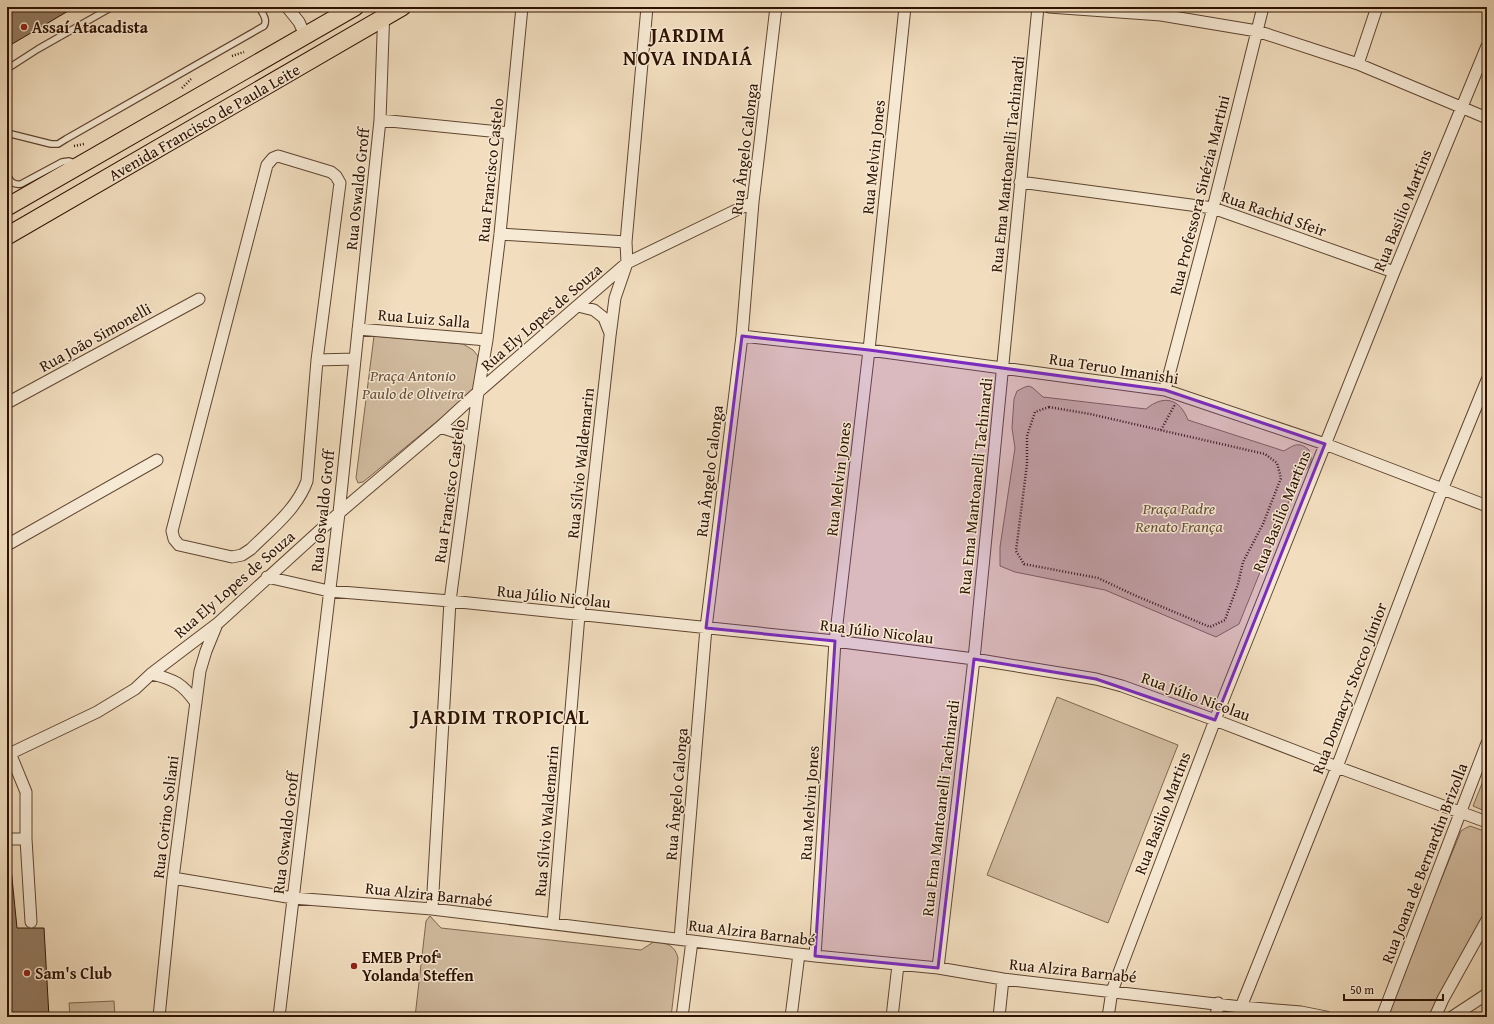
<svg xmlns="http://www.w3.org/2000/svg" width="1494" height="1024" font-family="'Gentium Book Plus',serif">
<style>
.green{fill:#d1bb9f;stroke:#806650}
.building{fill:#947c64;stroke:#2e1201}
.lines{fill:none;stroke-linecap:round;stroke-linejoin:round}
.service-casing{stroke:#5f4530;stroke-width:8}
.minor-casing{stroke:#5f4530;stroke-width:13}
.primary-casing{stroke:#2e1201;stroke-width:19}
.path{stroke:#2e1201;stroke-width:2.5;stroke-dasharray:1 2;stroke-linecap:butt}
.service{stroke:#f7ead5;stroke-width:5.5}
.minor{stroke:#f7ead5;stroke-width:11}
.primary{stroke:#f2debf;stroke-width:17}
.marked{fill:#7b2cbf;fill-opacity:0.2;stroke:#7b2cbf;stroke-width:3;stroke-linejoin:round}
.poi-dot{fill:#8f2418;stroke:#f7ead5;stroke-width:1.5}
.labels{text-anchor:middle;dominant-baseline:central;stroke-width:3;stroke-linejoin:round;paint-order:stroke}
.poi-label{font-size:16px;font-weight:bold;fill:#2e1201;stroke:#f7ead5;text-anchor:start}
.street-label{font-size:16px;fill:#2e1201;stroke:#f7ead5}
.park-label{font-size:16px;font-style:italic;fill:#674d38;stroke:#f7ead5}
.district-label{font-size:20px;font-weight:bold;letter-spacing:1px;fill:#2e1201;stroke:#f7ead5}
</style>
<rect width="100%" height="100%" fill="#f2debf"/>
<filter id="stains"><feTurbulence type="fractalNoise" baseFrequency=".005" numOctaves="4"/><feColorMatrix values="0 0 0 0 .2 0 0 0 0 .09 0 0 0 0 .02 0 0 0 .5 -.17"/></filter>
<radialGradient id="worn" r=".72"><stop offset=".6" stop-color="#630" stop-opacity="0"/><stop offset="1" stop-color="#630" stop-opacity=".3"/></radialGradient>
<path class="green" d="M374 336 463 344 473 350 478 356 474 391 363 482 358 483 356 478Z
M1029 386 1033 388 1043 397 1146 409C1164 394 1180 399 1188 420L1284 451C1294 445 1299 441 1309 450 1314 461 1310 468 1300 474L1239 624 1216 637 1105 590 1015 572 1000 566V547L1015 448 1012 428 1014 399 1017 391 1025 387Z
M1057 697 1178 745 1108 923 987 875Z
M1487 771V812L1473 806Z
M1470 826 1487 832V913L1430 1017H1385L1461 831 1464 829Z
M430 916 441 928 641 950 655 941C666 943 675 945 678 958L671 1017H415L426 921Z
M114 1001 115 1017H70L69 1003Z"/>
<path class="building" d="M7 7H75L7 47Z
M11 868 17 928H44L49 1017H7V869Z"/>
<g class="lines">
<g class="service-casing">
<path id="service" d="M7 69 38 49 112 7
M7 133 51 144H58L66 139 264 26C268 19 262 13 259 7
M7 175C11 182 13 185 21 184L62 162 69 161 75 163"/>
</g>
<g class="minor-casing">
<path id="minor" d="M287 7 299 22 305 35
M1049 7 1161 15 1257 31 1358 64 1487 118
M1358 64 1377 7
M380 120 510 133
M278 156 331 172 336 176 340 183 317 360 307 481C297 509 271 529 251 549L242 555 232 557 179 545 174 539 172 531 267 165 273 158Z
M1020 182 1213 208 1394 272
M500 234 626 242
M578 306 594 310 604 318 610 333
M358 329 487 340
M742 336 869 350 1165 390 1325 444 1487 506
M317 360 355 359
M1165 390 1213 208 1263 7
M7 403 199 299
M440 427 465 435 471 445
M7 545 157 460
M267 577 329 591 450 601 835 641 974 659 1096 679 1122 686 1215 720 1337 767 1487 822
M151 674C174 679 183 684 196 703
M10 753 26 792V839L31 922
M7 755 97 712 135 689 151 674 217 624 339 513 440 427 478 392 627 263 753 202
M7 839H26
M173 878 293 898 432 909 815 956 938 968 1003 979 1241 1007 1301 1012 1326 1017
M432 909 450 601 478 392 487 340 500 234 522 7
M553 924 579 615 610 336 615 298 627 263 626 242 647 7
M680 939 706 628 742 336 753 202 776 7
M815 956 835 641 869 350 905 7
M938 968 974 659 1038 7
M1241 1007 1337 767 1442 490 1487 380
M159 1017 173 878 200 671 206 651 217 624
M279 1017 339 513 380 120 384 7
M682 1017 692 941
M791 1017 799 954
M892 1017 898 965
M999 1017 1003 979
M1108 1017 1112 991 1215 720 1394 272 1487 46
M1216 1017 1218 1003
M1382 1017 1487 743
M1435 1017 1443 999 1487 920
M1452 1017 1487 994"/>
</g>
<g class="primary-casing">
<path id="primary" d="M7 207 355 7
M7 236 402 7"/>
</g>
<path class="path" d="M232 56 244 52
M182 88 191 79
M74 146 84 144
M1049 407 1090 414 1265 454 1277 463 1281 478 1263 524 1243 562 1238 584 1225 620 1210 627 1134 595 1098 578 1024 564 1016 551 1027 464V436L1035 412Z
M1161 430 1174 406 1173 404"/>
<use href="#service" class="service"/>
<use href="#minor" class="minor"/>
<use href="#primary" class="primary"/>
</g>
<path class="marked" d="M742 336 869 350 1165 390 1325 444 1215 720 1096 679 974 659 938 968 815 956 835 641 706 628Z"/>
<g class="poi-dot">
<circle cx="24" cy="27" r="4"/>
<circle cx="354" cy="966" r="4"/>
<circle cx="27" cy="973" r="4"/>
</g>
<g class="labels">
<g class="poi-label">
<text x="32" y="27">Assaí Atacadista</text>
<text x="362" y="957">EMEB Profª<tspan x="362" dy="18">Yolanda Steffen</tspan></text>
<text x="35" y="973">Sam's Club</text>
</g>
<g class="street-label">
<text transform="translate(204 122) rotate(-30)">Avenida Francisco de Paula Leite</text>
<text transform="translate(744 149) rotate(-83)">Rua Ângelo Calonga</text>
<text transform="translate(873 157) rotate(-84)">Rua Melvin Jones</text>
<text transform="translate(1007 164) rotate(-84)">Rua Ema Mantoanelli Tachinardi</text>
<text transform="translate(490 170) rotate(-84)">Rua Francisco Castelo</text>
<text transform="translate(357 189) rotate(-84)">Rua Oswaldo Groff</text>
<text transform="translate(1199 195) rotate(-76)">Rua Professora Sinézia Martini</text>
<text transform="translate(1402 210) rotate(-68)">Rua Basilio Martins</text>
<text transform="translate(1274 213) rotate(19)">Rua Rachid Sfeir</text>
<text transform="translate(541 317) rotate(-41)">Rua Ely Lopes de Souza</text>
<text transform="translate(424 318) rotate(5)">Rua Luiz Salla</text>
<text transform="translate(95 337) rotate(-29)">Rua João Simonelli</text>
<text transform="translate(1114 368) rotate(9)">Rua Teruo Imanishi</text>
<text transform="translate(580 463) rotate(-84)">Rua Sílvio Waldemarin</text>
<text transform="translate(709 471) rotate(-83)">Rua Ângelo Calonga</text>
<text transform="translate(838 479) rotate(-83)">Rua Melvin Jones</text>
<text transform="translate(975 486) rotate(-84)">Rua Ema Mantoanelli Tachinardi</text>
<text transform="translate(449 491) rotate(-82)">Rua Francisco Castelo</text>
<text transform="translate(322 511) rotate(-84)">Rua Oswaldo Groff</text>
<text transform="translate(1281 511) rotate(-68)">Rua Basilio Martins</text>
<text transform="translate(234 584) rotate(-41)">Rua Ely Lopes de Souza</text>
<text transform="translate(554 596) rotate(6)">Rua Júlio Nicolau</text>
<text transform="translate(877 631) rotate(7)">Rua Júlio Nicolau</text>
<text transform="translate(1349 688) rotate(-69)">Rua Domacyr Stocco Júnior</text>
<text transform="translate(1196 696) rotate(20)">Rua Júlio Nicolau</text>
<text transform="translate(676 794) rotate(-85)">Rua Ângelo Calonga</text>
<text transform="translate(809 803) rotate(-86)">Rua Melvin Jones</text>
<text transform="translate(940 808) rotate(-83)">Rua Ema Mantoanelli Tachinardi</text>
<text transform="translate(1162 813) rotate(-69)">Rua Basilio Martins</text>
<text transform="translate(165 817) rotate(-83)">Rua Corino Soliani</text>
<text transform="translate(546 821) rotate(-85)">Rua Sílvio Waldemarin</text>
<text transform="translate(285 833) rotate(-83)">Rua Oswaldo Groff</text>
<text transform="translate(1424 863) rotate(-69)">Rua Joana de Bernardin Brizolla</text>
<text transform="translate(429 894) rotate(6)">Rua Alzira Barnabé</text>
<text transform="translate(752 932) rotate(7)">Rua Alzira Barnabé</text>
<text transform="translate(1073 970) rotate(6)">Rua Alzira Barnabé</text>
</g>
<g class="park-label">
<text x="413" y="375">Praça Antonio<tspan x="413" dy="18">Paulo de Oliveira</tspan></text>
<text x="1179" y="508">Praça Padre<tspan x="1179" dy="18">Renato França</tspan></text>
</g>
<g class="district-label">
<text x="688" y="34">JARDIM<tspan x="688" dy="23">NOVA INDAIÁ</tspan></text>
<text x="501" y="716">JARDIM TROPICAL</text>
</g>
</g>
<rect width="1494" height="1024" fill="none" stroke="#f2debf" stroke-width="24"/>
<rect x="8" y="8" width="1478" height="1008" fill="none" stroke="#2e1201" stroke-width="2"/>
<rect x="12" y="12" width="1470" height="1000" fill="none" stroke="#2e1201"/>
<path d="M1344 994v6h99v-6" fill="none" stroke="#2e1201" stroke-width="2"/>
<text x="1350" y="994" font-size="12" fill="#2e1201" stroke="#f7ead5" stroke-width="3" paint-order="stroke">50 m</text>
<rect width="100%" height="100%" filter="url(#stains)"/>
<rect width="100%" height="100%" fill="url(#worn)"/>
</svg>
